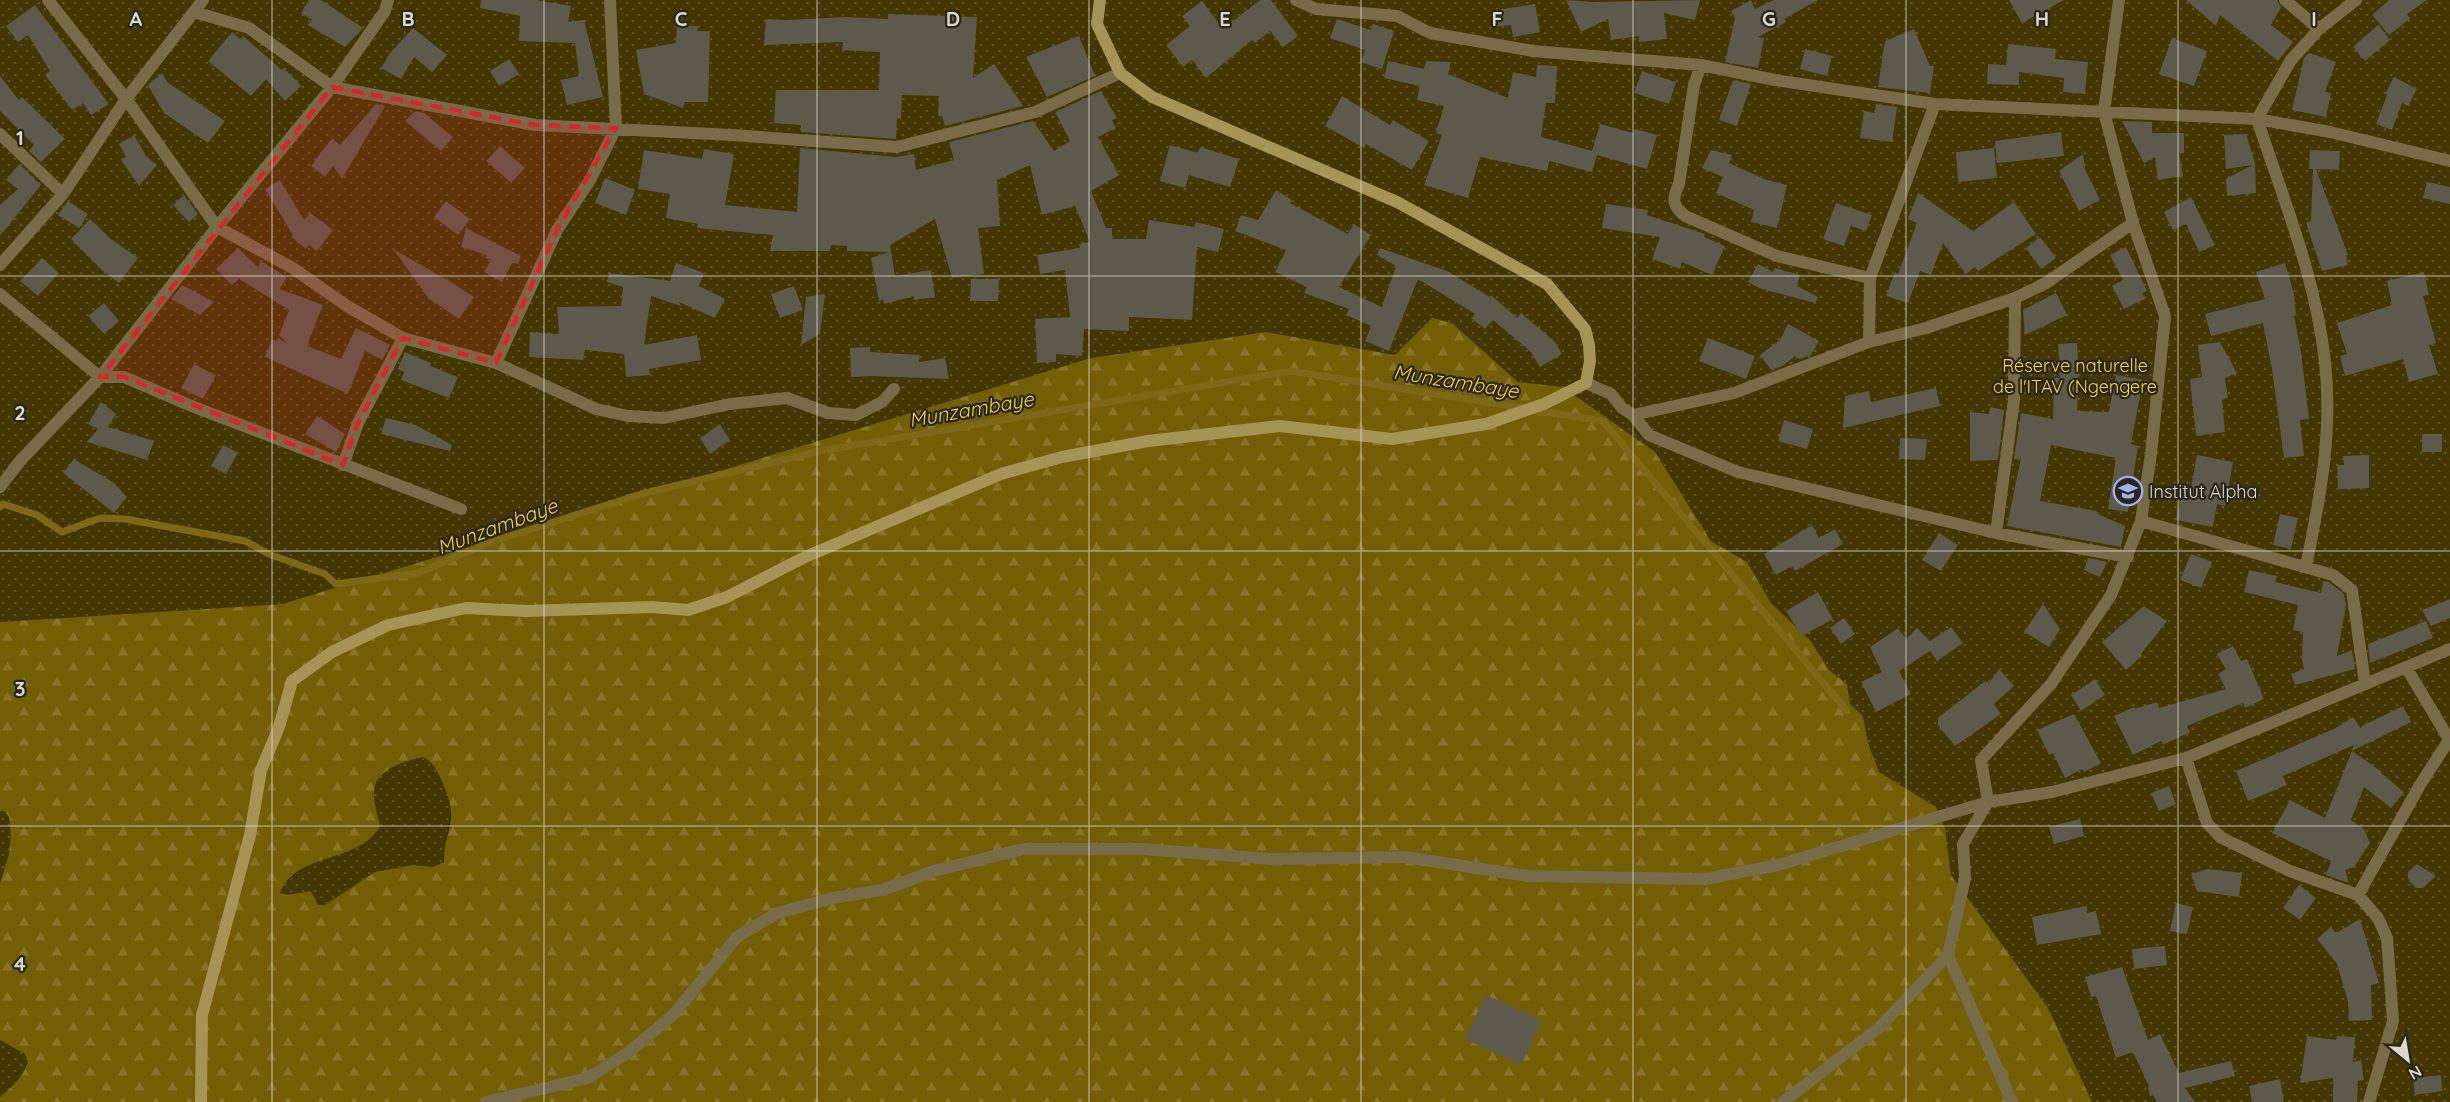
<svg xmlns="http://www.w3.org/2000/svg" width="2450" height="1102" font-family="Quicksand,sans-serif">
<style>
.green{fill:url(#green-dots)}
.forest{fill:url(#forest-firs);fill-rule:evenodd}
.lines{fill:none;stroke-linecap:round;stroke-linejoin:round}
.stream{stroke:#7c6817;stroke-width:7}
.building{fill:#5e5a4b}
.street{stroke:#776c47;stroke-width:12}
.secondary{stroke:#a59456;stroke-width:12}
.marked{fill:#d62828;fill-opacity:0.2;stroke:#d62828;stroke-width:4.5;stroke-dasharray:12 8;stroke-linejoin:round}
.grid{fill:none;stroke:#dbd8d0;stroke-width:1.5;stroke-opacity:0.55}
.labels{text-anchor:middle;dominant-baseline:central;stroke-width:4.5;stroke-linejoin:round;paint-order:stroke}
.park-label{font-size:18px;fill:#f5d34c;stroke:#2a2619}
.poi-label{font-size:18px;fill:#dbd8d0;stroke:#2a2619;text-anchor:start}
.water-label{font-size:20px;font-style:italic;fill:#f3d14a;stroke:#2a2619}
.grid-label{font-size:20px;text-anchor:middle;font-weight:bold;fill:#dbd8d0;stroke:#2a2619;stroke-width:4.5;stroke-linejoin:round;paint-order:stroke}
</style>
<defs>
<pattern id="green-dots" width="8" height="8" patternUnits="userSpaceOnUse" patternTransform="scale(1.5)"><rect width="8" height="8" fill="#433600"/><path d="M2 2h.1M6 6h.1" fill="none" stroke="#5e5224" stroke-width="1.8" stroke-linecap="round"/></pattern>
<pattern id="forest-firs" width="22" height="20" patternUnits="userSpaceOnUse" patternTransform="scale(1.5)"><rect width="22" height="20" fill="#725e05"/><path d="M5 1l3.5 6h-7zM16 11l3.5 6h-7z" fill="#867428"/></pattern>
</defs>
<rect width="100%" height="100%" fill="#2a2619"/>
<path class="green" d="M0 0H2450V1102H2092L2070 1058 1989 928 1951 875 1945 828 1936 807 1879 772 1868 743 1863 716 1850 704 1847 684 1829 670 1810 640 1771 603 1747 562 1711 541 1655 452 1563 387 1518 383 1452 323 1396 355 1266 332 1091 358 282 604 0 622Z
M423 757 430 761 436 768 448 796 451 810 442 865 433 867 412 865 375 872 325 905H318L309 891 286 895 279 893C290 868 355 840 380 826 378 816 374 804 373 794 372 770 405 761 423 757Z
M4 810C19 831 7 861 0 883V811Z
M0 1040 25 1054 28 1062C22 1078 13 1086 0 1097Z"/>
<path class="forest" d="M1432 318 1452 323 1518 382 1563 387 1655 452 1711 541 1747 562 1771 603 1810 640 1829 670 1847 684 1850 704 1863 716 1868 743 1879 772 1936 807 1945 828 1951 875 2048 1008 2092 1102H0V1097C13 1086 22 1078 28 1062L25 1054 0 1040V883L9 854 11 835 9 817 4 811H0V622L282 604 1091 358 1266 332 1395 355ZM423 757C433 762 436 769 441 779 445 789 450 799 451 811 452 828 443 843 444 862L433 867 412 865 375 872 325 905H318L311 891 287 895 280 893C297 851 359 864 380 826 378 816 374 805 374 794 372 770 405 761 423 757Z"/>
<g class="lines">
<path class="stream" d="M1534 410 1603 421 1847 711
M0 507 3 504 37 515 62 532 100 518 125 519 245 541 271 555 325 574 336 584 418 573 488 543 641 494 815 452 1291 371 1523 408"/>
</g>
<path class="building" d="M309 0H321L363 28 345 47 308 25 312 20 301 13Z
M481 0H536L571 6 568 22 584 20 603 97 567 105 561 80 579 76 575 43 519 41 520 16 480 8Z
M1260 0H1271L1298 36 1283 47 1270 31 1255 43 1252 40 1206 78 1192 60 1183 67 1166 45 1190 26 1182 16 1202 1 1223 29Z
M1566 0 1593 2 1700 0 1695 20 1664 13 1667 39 1639 42V36L1611 40 1608 19 1581 32Z
M1751 0 1755 9 1774 0H1818L1784 19 1786 22 1758 37 1764 38 1758 68 1725 62 1735 18 1731 11Z
M2009 0H2064L2022 23Z
M2186 0H2277L2281 7 2271 25 2293 42 2278 61 2220 15 2216 26Z
M2389 0H2427L2407 14 2410 19 2389 35 2372 15Z
M1535 4 1540 32 1513 37 1511 25 1493 27 1491 11Z
M35 5 109 104 91 115 83 103 72 110 45 75 50 71 28 35 18 42 6 26Z
M888 14 977 17 973 78 994 64 1023 106 945 126 942 116H938L939 96 902 95 901 119 897 118 896 139 801 132V125L774 123 776 90H879L880 52 842 50 843 42 764 45 766 19 787 20 847 17 888 19Z
M1337 19 1371 30 1373 24 1394 31 1382 69 1361 62 1365 50 1330 38Z
M677 25 698 26 697 31H710L708 102H685L683 108 644 94 636 50 676 43Z
M2378 25 2390 40 2365 61 2353 47Z
M413 28 447 55 432 72 414 57 401 79 381 68 390 53Z
M1914 29 1930 66H1934L1930 93 1878 87 1885 41Z
M232 32 240 39 243 36 282 70 284 68 301 86 285 101 266 79 251 96 208 61Z
M1079 36 1095 76 1047 97 1026 57Z
M2172 38 2207 51 2194 86 2159 74Z
M2008 44 2056 49 2055 59 2088 62 2085 94 2063 92 2064 78 2019 72V85L1987 84 1988 64 2006 65Z
M1805 49 1832 56 1827 76 1800 69Z
M2309 53 2336 62 2325 92 2331 93 2326 117 2292 110 2304 58Z
M509 59 519 74 499 86 490 71Z
M1388 61 1424 69 1426 61 1451 62 1448 74 1508 98 1513 72 1536 77 1537 65 1557 66 1555 103H1546L1541 137 1592 151 1600 124 1633 133 1635 129 1657 135 1647 169 1597 155 1592 172 1549 161 1547 171 1480 157 1468 198 1424 185 1442 135 1436 133 1444 106 1417 100 1420 86 1384 78Z
M1642 71 1676 82 1669 104 1634 93Z
M162 73 167 82 225 121 208 143 164 113 148 85Z
M0 76 19 100 22 97 65 139 41 162 29 151 34 145 0 111Z
M2394 77 2417 89 2408 106 2402 103 2392 130 2376 124 2387 95 2385 94Z
M1733 80 1751 84 1737 126 1719 120Z
M1101 91 1117 118 1112 120 1116 128 1098 137 1119 175 1091 191 1106 228H1112V239H1146L1149 220 1194 227 1196 222 1224 229 1218 252 1197 247 1192 320 1129 317V331L1084 329 1082 356 1056 354V362L1037 363 1035 319 1070 317 1065 270 1040 274 1037 255 1080 248 1079 244 1090 242 1075 206 1042 215 1030 165 997 180 1000 226 978 228 984 274 952 278 935 219 890 245 895 276 931 270 935 297 914 300V296L884 304 883 299 879 301 871 258 889 252 847 251V246L831 245 830 251H770L773 235 697 228 698 224 666 218 670 194 638 189 644 150 702 159 704 149 734 154 725 205 797 212 800 148 896 157 914 154 916 170 954 160 949 142 1033 121 1054 151 1070 141 1055 112Z
M1342 96 1390 125 1393 120 1429 141 1412 170 1366 144 1364 148 1325 126Z
M376 104 385 106 342 179 333 166 325 177 311 166 332 138 340 145Z
M1876 104 1897 107 1892 142 1860 138 1864 111 1875 113Z
M415 111 424 113 453 137 441 151 405 121Z
M2122 121 2152 122V133H2184V153H2179L2183 176 2158 180 2155 157 2144 163Z
M2061 132 2064 156 1997 163 1995 141Z
M2246 134 2255 163 2256 193 2227 196 2226 179 2252 165 2226 169 2224 135Z
M134 135 146 156 157 165 139 186 121 160 126 157 119 144Z
M1170 145 1198 153 1200 147 1239 159 1230 187 1189 175 1185 188 1160 181Z
M500 146 525 168 511 183 486 161Z
M1994 148 1997 178 1958 182 1956 152Z
M1711 150 1732 155 1728 166 1729 163 1764 179 1787 185 1777 228 1751 222 1754 210 1716 193 1723 177 1702 168Z
M2310 150 2340 151 2339 170 2316 169 2348 255H2346L2348 265 2322 271 2306 223 2311 221 2313 169H2309Z
M2083 154 2085 169 2100 200 2079 211 2059 171Z
M19 164 41 185 0 236V205L18 189 6 180Z
M605 178 635 190 626 215 595 203Z
M280 180 304 220 310 213 333 230 317 251 309 245 306 249 291 237 293 235 265 189Z
M2427 182 2450 187V204L2423 198Z
M1276 190 1292 200 1290 203 1348 234 1354 224 1371 235 1339 287 1382 307 1396 266 1377 255 1380 248 1447 271 1490 297 1491 295 1517 318 1521 313 1554 341 1562 354 1540 367 1531 352 1493 320 1485 329 1471 318 1475 314 1418 279 1389 351 1365 341 1371 326 1346 315 1349 309 1304 293 1307 287 1275 272 1286 250 1235 231 1241 215 1258 220Z
M1918 193 1973 231 2014 202 2036 234 1978 271 1975 267 1966 274 1943 243 1931 275 1920 271 1908 303 1886 296 1895 272 1898 274 1917 223 1908 219Z
M184 195 198 214 189 222 173 205Z
M2191 197 2215 245 2199 252 2186 224 2173 230 2164 212Z
M68 201 88 214 79 228 58 215Z
M446 201 470 219 458 235 434 217Z
M1836 203 1872 215 1866 231 1851 226 1844 246 1823 239Z
M1606 204 1648 210 1647 215 1705 234 1704 237 1725 246 1712 275 1682 262 1680 269 1652 259 1660 237 1602 228Z
M90 219 111 239 138 258 119 283 101 269 71 239Z
M466 228 521 256 518 264 512 263 502 282 484 272 491 260 485 258 487 255 461 247Z
M2040 237 2056 258 2041 269 2026 248Z
M2126 247 2147 291 2142 293 2145 299 2124 309 2112 286 2123 280 2110 255Z
M238 248 258 267 261 261 287 277 280 289 323 305 307 346 341 359 356 328 390 345 382 360 365 351 348 394 265 357 272 339 277 341 278 338 287 343 279 335 289 310 239 279 232 285 216 269Z
M393 249 451 282 474 297 459 319 429 299Z
M42 258 59 273 38 296 20 281Z
M676 263 704 273 699 286 725 299 715 318 679 302 681 306 651 296 644 345 697 335 701 360 649 369 650 375 626 377 624 354 585 350 583 360 529 357 530 332 559 334 557 307 621 306 623 287 607 282 609 273 670 281Z
M2285 263 2294 294 2296 315 2294 316 2301 352 2309 419 2300 420 2304 456 2284 458 2272 369 2263 323 2211 336 2205 314 2265 299 2256 272Z
M1758 264 1773 272 1775 268 1800 275 1797 286 1818 297 1815 303 1759 288 1748 282Z
M2424 272 2429 295 2423 296 2436 343 2429 345 2438 374 2409 382 2403 359 2345 376 2340 356 2347 354 2337 323 2392 305 2387 281Z
M971 279H999L998 301H970Z
M182 285 214 302 200 315 171 299Z
M794 286 803 310 780 318 771 294Z
M2056 293 2067 315 2025 335 2023 310Z
M825 294 820 334 801 345 806 297Z
M104 303 119 321 104 334 88 316Z
M1788 324 1819 341 1811 355 1800 359 1795 356 1783 366 1771 370 1760 355 1780 340Z
M1708 338 1755 356 1746 379 1699 361Z
M2220 342 2237 373 2225 378 2228 398 2222 399 2225 432 2196 436 2190 379 2202 377 2198 345Z
M2077 343 2079 370 2077 411 2109 412 2116 375 2143 380 2131 444 2138 446 2128 512 2108 509 2116 458 2051 445 2040 501 2097 511 2096 513 2125 526 2121 547 2007 526 2021 458 2014 459 2021 413 2053 419 2054 378H2060L2058 344Z
M870 347V352L920 355 919 362 945 358 949 379 870 376 851 377 850 348Z
M405 352 431 363 430 366 458 377 449 398 401 380 404 372 398 369Z
M194 364 216 375 203 399 181 388Z
M1936 388 1940 406 1843 428 1845 396 1869 391 1871 402Z
M101 402 116 414 108 427 154 441 147 460 87 442 98 429 88 424Z
M1990 407 2004 410 1998 460 1970 461V412L1989 414Z
M317 416 345 434 336 452 305 434Z
M386 418 416 425 452 445 450 451 381 434Z
M1784 420 1813 429 1807 449 1778 441Z
M720 424 730 440 710 454 700 438Z
M2422 434H2442V452H2422Z
M1900 438 1927 439 1925 460 1899 459Z
M223 445 238 453 226 474 211 466Z
M2197 455 2233 462 2225 506 2217 504 2213 527 2176 520 2182 486 2191 488Z
M2369 455V488L2338 489 2337 465H2344L2343 456Z
M74 459 114 483 127 497 114 513 63 473Z
M2280 514 2298 518 2291 549 2273 545Z
M1812 525 1819 538 1835 529 1843 544 1795 571 1792 566 1776 575 1764 554Z
M1939 533 1958 545 1941 571 1922 560Z
M2191 554 2212 562 2201 588 2180 580Z
M2088 558 2107 562 2100 577 2084 570Z
M2249 570 2277 576 2275 582 2321 593 2323 581 2329 582 2344 594 2346 605 2337 656 2352 650 2355 669 2295 685 2291 674 2304 669 2302 661 2303 632 2293 630 2298 605 2244 592Z
M1818 592 1833 619 1802 636 1786 611Z
M2450 599V618L2431 626 2422 610Z
M2043 604 2060 629 2049 647 2024 632Z
M2144 606 2167 621 2141 654 2142 656 2126 670 2102 642Z
M1844 618 1855 634 1841 644 1830 628Z
M2426 621 2433 638 2370 663 2368 644Z
M1951 627 1963 643 1937 661 1930 651 1899 671 1911 694 1876 712 1861 682 1882 672 1870 647 1898 628 1906 639 1917 628 1930 641Z
M2233 646 2241 661 2247 659 2264 699 2245 708 2243 703 2187 726 2190 732 2163 745 2161 741 2133 755 2114 716 2134 707 2135 709 2157 702 2159 708 2226 689 2218 674 2226 669 2217 654Z
M1999 669 2014 686 1994 704 2001 714 1955 746 1938 725V718L1985 681 1989 683Z
M2095 679 2105 695 2081 711 2071 695Z
M2403 706 2411 722 2352 751 2354 745 2283 776 2287 785 2248 801 2236 771 2336 728 2353 717 2361 729 2362 726Z
M2074 714 2101 763 2084 772 2082 769 2065 778 2053 753 2049 755 2037 730Z
M2352 751 2382 772 2381 773 2404 792 2391 808 2364 787 2351 820 2364 829 2370 843 2354 867 2345 870 2349 883 2326 875 2331 861 2272 833 2290 800 2325 818Z
M2169 786 2176 804 2159 811 2151 793Z
M2080 819 2084 836 2054 844 2049 827Z
M2417 864 2436 876 2423 888H2416L2408 879V872Z
M2207 869 2242 873 2239 897 2197 891 2191 874Z
M2299 885 2316 898 2300 920 2283 908Z
M2176 903 2193 907 2187 934 2170 931Z
M2087 906V913L2096 911 2101 934 2037 945 2032 917Z
M2360 919 2379 983 2371 985 2372 1020 2349 1021 2348 1001 2337 964 2317 939 2331 927 2336 933Z
M2165 946 2167 965 2134 969 2132 949Z
M2122 967 2148 1040 2160 1034 2179 1073 2231 1061 2235 1076 2185 1088 2195 1102H2157L2153 1095 2150 1096 2148 1087 2149 1086 2133 1052 2116 1058 2096 996 2091 997 2085 977Z
M1486 995 1542 1020 1521 1065 1465 1039Z
M2307 1036 2336 1040 2337 1036 2355 1037 2353 1062 2361 1060 2364 1080 2358 1081 2357 1102H2333V1078L2300 1083Z
M2441 1075 2442 1091 2415 1095 2413 1078Z
M2280 1079 2284 1102H2252L2249 1086Z"/>
<g class="lines">
<path class="street" d="M48 0 126 99 217 227 291 267 347 306 403 338 496 363 596 409 628 416 664 418 730 404 787 398 828 413 856 415 882 402 894 389
M1296 0 1316 9 1397 16 1430 33 1533 51 1701 65 1775 80 1935 104 2257 119 2330 132 2450 161
M2285 0 2319 29
M194 12 249 28 332 87 535 125 732 135 897 147 1035 112 1120 73
M1701 65 1694 85 1679 184C1672 199 1672 205 1685 216L1777 256 1870 278
M0 134 63 194
M0 265 63 194 126 99 203 0
M0 294 100 377H124L194 407 461 509
M1869 342 1870 278 1935 104
M496 363 557 230 590 180 616 128 610 0
M1586 383 1611 394 1622 408 1633 415 1649 435 1738 472 1996 533 2128 557
M1633 415 1734 393 1869 342 1926 328 2015 298 2046 283 2133 223
M343 465 358 423 403 338
M0 487 20 461 100 377 217 227 332 87 385 11 388 0
M2141 521 2333 575 2352 590 2365 684
M1996 533 2014 400 2015 298
M2306 566C2320 499 2333 431 2325 362 2316 278 2283 198 2257 119L2291 60 2319 29 2356 0
M2406 667 2450 741
M2186 758 2207 823 2220 837 2290 871 2358 895 2378 918 2387 938 2393 1021 2369 1102
M2358 895 2420 785 2449 740
M1948 955 2012 1102
M486 1102 588 1078 629 1052 674 1014 737 937 777 913 833 898 882 890 934 871 1023 849H1142L1273 859 1405 857 1528 876 1705 879 1778 865 1988 802 2052 792 2186 758 2450 649
M1783 1102 1880 1027 1948 955 1965 878 1963 844 1988 802 1981 760 2051 684 2111 595 2141 521 2151 454 2165 316 2133 223 2104 112 2119 0"/>
<path class="secondary" d="M201 1102 202 1015 250 835 261 770 279 727 292 681 332 652 388 625 466 608 526 611 652 607 688 610 727 597 805 557 1001 474 1062 457 1148 441 1280 426 1392 439 1486 424 1544 404 1586 383 1590 361 1589 345 1585 329 1547 284 1397 202 1152 97 1120 73 1097 24 1100 0"/>
</g>
<path class="marked" d="M332 87 535 125 616 128 557 230 496 363 403 338 358 423 343 465 124 377H100Z"/>
<path class="grid" d="M272 0V1102M544 0V1102M817 0V1102M1089 0V1102M1361 0V1102M1633 0V1102M1906 0V1102M2178 0V1102M0 276H2450M0 551H2450M0 826H2450"/>
<defs>
<g id="school-ring" transform="scale(1.5)"><circle r="9.5" fill="#2a2619" stroke="#a2b2fd" stroke-width="1.5"/><path d="M0-5L7-2L0 1L-7-2ZM-4 1L0 2.5L4 1V4Q0 6-4 4Z" fill="#a2b2fd"/></g>
</defs>
<g fill-rule="evenodd">
<use href="#school-ring" x="2128" y="491"/>
</g>
<g class="labels">
<g class="park-label">
<text x="2075" y="365">Réserve naturelle<tspan x="2075" dy="21">de l'ITAV (Ngengere</tspan></text>
</g>
<g class="poi-label">
<text x="2149" y="491">Institut Alpha</text>
</g>
<g class="water-label">
<text transform="translate(1456 381) rotate(9)">Munzambaye</text>
<text transform="translate(971 409) rotate(-10)">Munzambaye</text>
<text transform="translate(497 526) rotate(-20)">Munzambaye</text>
</g>
</g>
<g class="grid-label">
<text x="136" y="26">A</text>
<text x="408" y="26">B</text>
<text x="681" y="26">C</text>
<text x="953" y="26">D</text>
<text x="1225" y="26">E</text>
<text x="1497" y="26">F</text>
<text x="1769" y="26">G</text>
<text x="2042" y="26">H</text>
<text x="2314" y="26">I</text>
<text x="20" y="145">1</text>
<text x="20" y="420">2</text>
<text x="20" y="696">3</text>
<text x="20" y="971">4</text>
</g>
<g transform="translate(2408 1060) rotate(150)" stroke="#2a2619" stroke-width="4.5" paint-order="stroke">
<path d="M0-4.5L10 22L0 15L-10 22Z" fill="#dbd8d0"/>
<text y="-9" font-size="16" font-weight="bold" text-anchor="middle" fill="#dbd8d0">N</text>
</g>
</svg>
